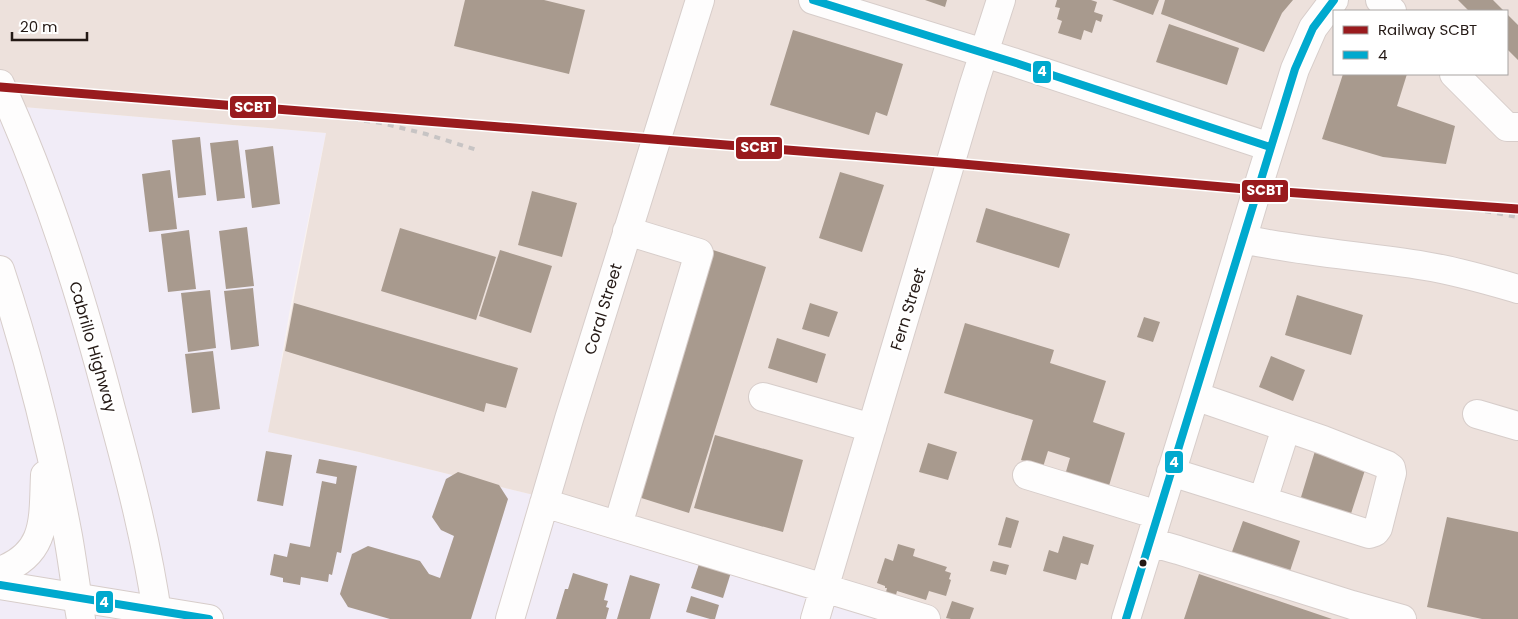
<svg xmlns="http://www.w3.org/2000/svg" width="1518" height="619" font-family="Poppins,sans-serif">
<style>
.commercial{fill:#f1ecf7}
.built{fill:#ede1dc;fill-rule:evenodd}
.building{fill:#a89a8e}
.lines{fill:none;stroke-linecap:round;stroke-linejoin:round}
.minor-casing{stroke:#d7cdca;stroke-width:30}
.major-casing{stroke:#d7cdca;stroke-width:30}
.highway-casing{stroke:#d7cdca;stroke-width:30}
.minor{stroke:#fefdfd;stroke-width:28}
.major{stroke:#fefdfd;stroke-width:28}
.highway{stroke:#fefdfd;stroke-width:28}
.rail{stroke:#c7c4c4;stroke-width:4;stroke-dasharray:6 6;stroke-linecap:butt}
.bus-1-casing{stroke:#fff;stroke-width:11}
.bus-1{stroke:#00a9ce;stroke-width:8}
.rail-1-casing{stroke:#fff;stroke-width:12}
.rail-1{stroke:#991b1e;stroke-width:9}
.bus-dot{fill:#241915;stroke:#fff;stroke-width:2}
.labels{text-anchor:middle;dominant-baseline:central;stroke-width:5;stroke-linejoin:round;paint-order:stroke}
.street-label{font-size:16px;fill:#241915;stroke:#fff}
.line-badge{stroke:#fff;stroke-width:2}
.badge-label{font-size:14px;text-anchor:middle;font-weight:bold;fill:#fff}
</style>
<rect width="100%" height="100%" fill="#faf3f0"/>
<path class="commercial" d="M0 105 326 133 290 309 269 432 359 452 542 497 909 619H0Z"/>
<path class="built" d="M0 0H1518V619H909L542 497 359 452 268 432 326 133 0 105ZM1334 11H1507V74H1334Z"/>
<path class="building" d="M465 0H544L585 10 569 74 454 46Z
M925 0H947L945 7Z
M1057 0H1091L1097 2 1094 12 1103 15 1101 22 1096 20 1092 33 1084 30 1081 40 1058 33 1062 21 1057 19 1060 8 1055 7Z
M1112 0H1159L1153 15Z
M1165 0H1293L1282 13 1264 52 1161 14Z
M1458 0H1493L1504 11H1469Z
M1507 14 1518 25V60L1507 49Z
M1169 24 1239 48 1227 85 1156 62Z
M793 30 903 64 887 116 876 112 869 135 770 105Z
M1343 74H1407L1397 106 1455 126 1446 164 1383 157 1322 139Z
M200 137 206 195 178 198 172 140Z
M238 140 245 198 217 201 210 143Z
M273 146 280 204 252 208 245 150Z
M170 170 177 229 149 232 142 174Z
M840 172 884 185 862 252 819 238Z
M532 191 577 203 562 257 518 245Z
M986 208 1070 234 1059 268 976 242Z
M247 227 254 286 226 289 219 231Z
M400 228 496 257 476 320 381 291Z
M189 230 196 289 168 292 161 234Z
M500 250 552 266 531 333 479 316Z
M713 250 766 267 689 513 635 496Z
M253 288 259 346 231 350 224 291Z
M210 290 216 348 188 352 181 293Z
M1297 295 1363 315 1351 355 1285 335Z
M294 303 518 368 506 408 486 403 484 412 285 351Z
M810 303 838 312 829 337 802 329Z
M1144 317 1160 322 1153 342 1137 337Z
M965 323 1054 350 1050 363 1106 381 1093 422 1125 433 1108 489 1065 475 1070 458 1048 451 1043 467 1021 460 1033 420 944 393Z
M777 338 826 354 817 383 768 368Z
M213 351 220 409 192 413 185 354Z
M1271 356 1305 370 1293 401 1259 387Z
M715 435 803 460 783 532 694 508Z
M928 443 957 452 948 480 919 472Z
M266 451 292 455 283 506 257 501Z
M1315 451 1366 467 1348 523 1298 507Z
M319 459 357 466 341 553 337 552 332 575 329 574 328 582 301 577 300 585 283 582V578L270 575 274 554 287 557 290 543 310 547 322 481 336 484 337 477 316 473Z
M458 472 499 485 508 499 471 619H390L348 607 340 594 352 554 368 546 420 561 429 574 440 578 454 536 441 530 432 517 446 479Z
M1006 517 1019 521 1011 548 998 545Z
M1447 517 1518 532V619H1482L1427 607Z
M1243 521 1300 541 1287 580 1229 560Z
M1063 536 1094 545 1088 565 1081 563 1076 580 1043 571 1049 550 1058 553Z
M898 544 915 549 913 556 947 567 945 571 951 573 949 579 951 580 946 596 929 591 926 600 897 591 896 595 886 592 887 588H885V586L877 583 885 558 893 561Z
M993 561 1009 565 1006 575 990 571Z
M699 564 733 566 723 598 691 588Z
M573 573 608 584 604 600 608 601 606 607 609 608 606 619H556L565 589H568Z
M1199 574 1332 619H1184Z
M630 575 660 584 650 619H617Z
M691 596 719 605 715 619H710L686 612Z
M952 601 974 608 970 619H951L946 618Z"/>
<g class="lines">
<g class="minor-casing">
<path id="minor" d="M813 0 1016 63 1270 147
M1380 0 1392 11
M1454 74 1507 127H1518
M1242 239C1302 252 1364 256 1425 266 1457 271 1487 280 1518 289
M763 397 872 428
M1477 414 1518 426
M1171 472 1369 534 1375 532 1378 528 1392 473 1391 468 1387 465 1323 440 1195 396
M1027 475 1158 515
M1263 500 1286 428
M544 503 926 619
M618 525 699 253 627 231
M1150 542 1178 550 1352 605 1402 619
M510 619 569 419 700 0
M815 619 973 87 1001 0
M1126 619 1195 396 1257 190 1295 69 1313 28 1334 0"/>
</g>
<g class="major-casing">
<path id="major" d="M0 585 209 619"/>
</g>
<g class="highway-casing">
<path id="highway" d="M0 84C48 188 82 298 111 409 130 478 148 548 158 619
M0 270C29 357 51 446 68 536 73 564 76 591 81 619
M0 571C48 553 43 518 45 475"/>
</g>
<use href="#minor" class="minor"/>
<use href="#major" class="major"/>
<use href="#highway" class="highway"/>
<path class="rail" d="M281 109 381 123 426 134 477 150
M1438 203 1518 217"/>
<g class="bus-1-casing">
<path id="bus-1" d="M813 0 1016 63 1270 147
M0 585 209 619
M1126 619 1295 69 1313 28 1334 0"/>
</g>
<use href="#bus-1" class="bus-1"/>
<g class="rail-1-casing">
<path id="rail-1" d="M0 87 951 163 1257 190 1518 209"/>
</g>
<use href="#rail-1" class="rail-1"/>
</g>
<circle class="bus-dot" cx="1143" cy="563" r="4.5"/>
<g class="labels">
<g class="street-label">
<text transform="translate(603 309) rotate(-73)">Coral Street</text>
<text transform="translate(908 309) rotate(-73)">Fern Street</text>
<text transform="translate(93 347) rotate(74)">Cabrillo Highway</text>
</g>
</g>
<g class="line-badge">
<rect x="1032" y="60" width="20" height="24" rx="5" fill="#00a9ce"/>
<rect x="229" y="95" width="48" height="24" rx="5" fill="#991b1e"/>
<rect x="735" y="136" width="48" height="24" rx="5" fill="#991b1e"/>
<rect x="1241" y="179" width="48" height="24" rx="5" fill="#991b1e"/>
<rect x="1164" y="450" width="20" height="24" rx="5" fill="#00a9ce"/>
<rect x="95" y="590" width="19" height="24" rx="5" fill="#00a9ce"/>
</g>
<g class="badge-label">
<text x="1042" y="76">4</text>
<text x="253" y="112">SCBT</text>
<text x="759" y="152">SCBT</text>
<text x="1265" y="195">SCBT</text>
<text x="1174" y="467">4</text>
<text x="104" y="607">4</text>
</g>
<rect x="1333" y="10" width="175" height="65" fill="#ffffff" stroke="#a7a3a1"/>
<rect x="1343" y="26" width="25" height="8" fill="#991b1e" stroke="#a7a3a1"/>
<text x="1378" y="35" font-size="15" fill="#241915">Railway SCBT</text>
<rect x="1343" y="51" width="25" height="8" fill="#00a9ce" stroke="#a7a3a1"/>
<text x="1378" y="60" font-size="15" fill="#241915">4</text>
<path d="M12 32v8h75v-8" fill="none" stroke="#241915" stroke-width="2.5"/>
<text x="20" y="32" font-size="15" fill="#241915" stroke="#ffffff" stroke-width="4" paint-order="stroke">20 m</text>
</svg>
